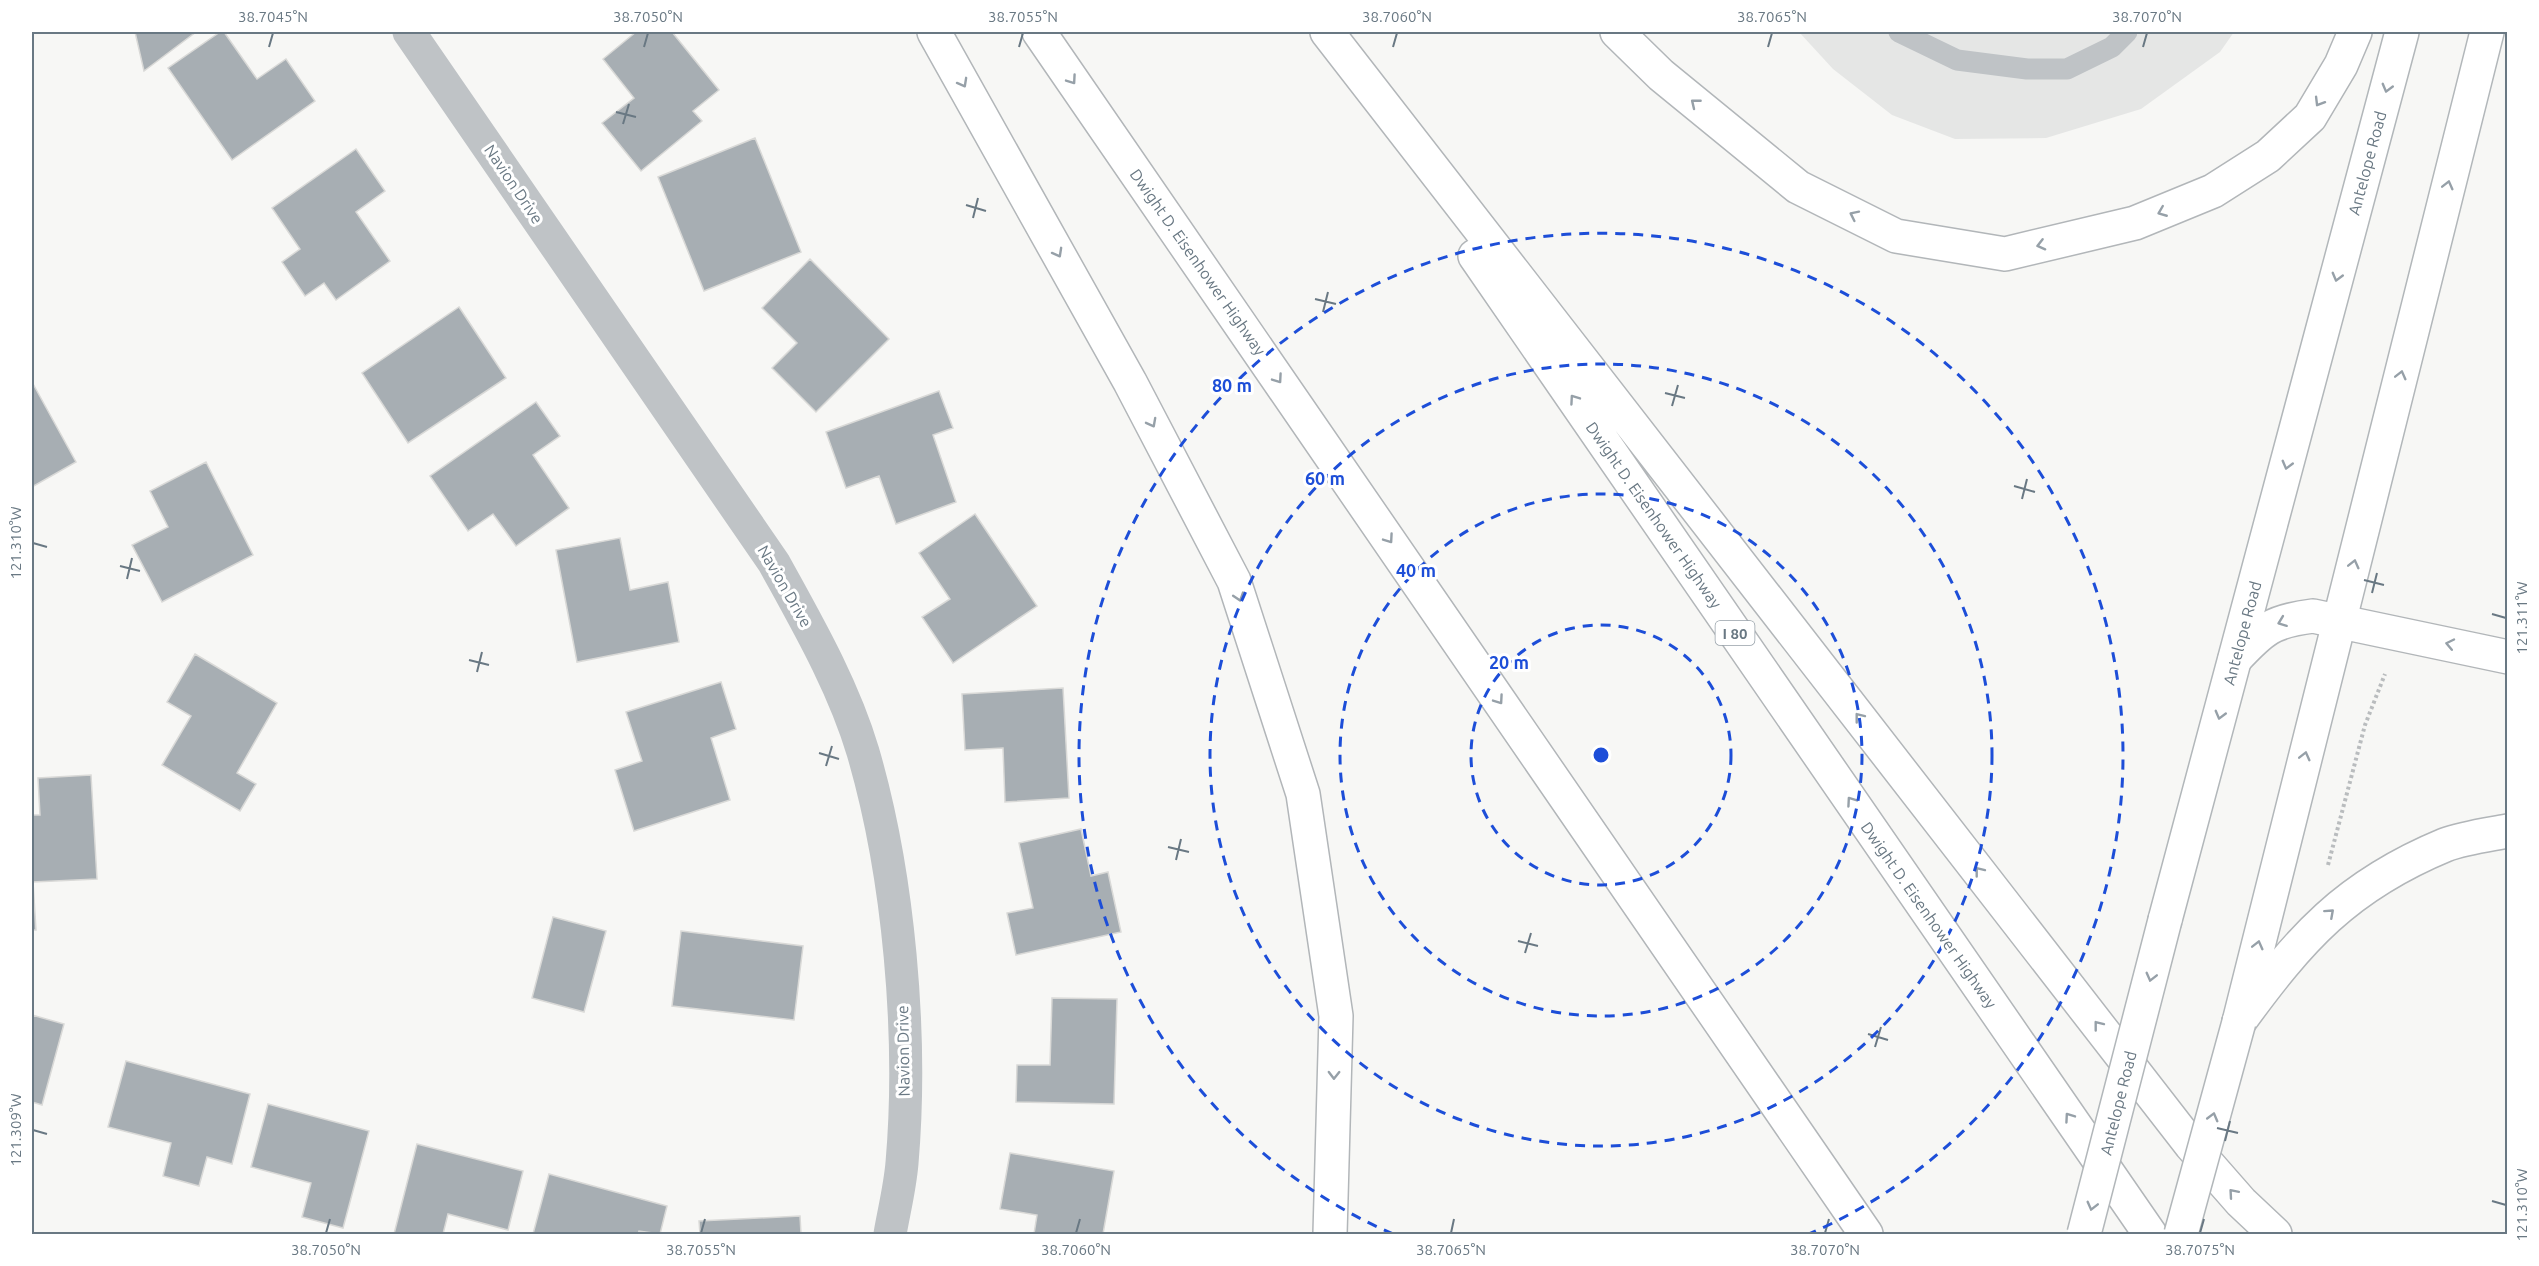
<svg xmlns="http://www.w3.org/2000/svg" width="2539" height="1266" font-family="Ubuntu,sans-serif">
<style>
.built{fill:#e5e6e5}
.building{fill:#a7aeb3;stroke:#d9d9d7;stroke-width:1.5}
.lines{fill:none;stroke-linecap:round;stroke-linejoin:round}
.primary-casing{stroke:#b2b7ba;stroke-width:36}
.motorway-casing{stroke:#b2b6b9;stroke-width:36}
.path{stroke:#b9bcbe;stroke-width:4;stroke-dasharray:3 3;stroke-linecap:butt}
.service{stroke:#bfc3c6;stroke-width:21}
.minor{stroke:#bfc3c6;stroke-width:33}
.primary{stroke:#fff;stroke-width:33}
.motorway{stroke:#fff;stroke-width:33}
.primary-bridge-casing{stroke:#b2b7ba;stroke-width:36;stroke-linecap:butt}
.primary-bridge{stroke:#fff;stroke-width:33}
.oneway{stroke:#96a0a8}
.ticks{fill:none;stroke:#697883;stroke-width:2}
.ring{fill:none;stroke:#1d4ed8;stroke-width:3;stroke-dasharray:10 8}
.labels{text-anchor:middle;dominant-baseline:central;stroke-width:6;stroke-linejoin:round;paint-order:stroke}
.shield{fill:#fff;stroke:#96a0a8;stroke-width:1.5}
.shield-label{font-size:15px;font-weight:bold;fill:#697883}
.street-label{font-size:16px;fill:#697883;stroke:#fff}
.centre{fill:#1d4ed8;stroke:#fff;stroke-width:3}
.ring-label{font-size:18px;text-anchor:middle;font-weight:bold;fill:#1d4ed8;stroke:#fff;stroke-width:6;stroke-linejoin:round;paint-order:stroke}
.neatline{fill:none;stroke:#697883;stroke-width:2}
.ticks-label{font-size:15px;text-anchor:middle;fill:#697883}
</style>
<rect width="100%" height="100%" fill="#f7f7f5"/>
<path class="built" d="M1799 32H2234L2220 52 2141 109 2046 138 1955 139 1892 115 1833 69Z"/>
<path class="building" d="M135 32H196L144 71Z
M220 32H224L257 79 286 59 315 101 232 160 168 68Z
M636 32H672L719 90 693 111 702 121 641 171 602 123 634 98 603 59Z
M755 138 801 252 704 291 658 177Z
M356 149 385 191 356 212 390 261 336 300 324 283 305 296 282 262 300 249 272 208Z
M810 259 889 339 816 412 772 368 797 343 762 308Z
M459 307 506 378 408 443 362 373Z
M32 382 76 462 32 487Z
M939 391 953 428 933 435 956 502 896 524 879 476 846 488 826 432Z
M536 402 560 436 533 455 569 508 516 546 493 514 468 531 430 476Z
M206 462 253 555 162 602 132 545 168 527 150 491Z
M975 514 1037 606 953 663 922 617 950 599 919 553Z
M620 538 630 590 668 582 679 642 577 662 556 550Z
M195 654 277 703 237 773 256 784 240 811 162 765 191 716 167 702Z
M721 682 736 729 711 738 730 800 634 831 615 770 642 761 626 712Z
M1063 688 1069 798 1005 802 1003 748 965 750 962 694Z
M91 775 97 879 33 882 36 930H32V815H40L38 778Z
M1081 829 1091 876 1108 872 1121 932 1016 955 1007 913 1033 908 1019 843Z
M553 917 606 931 584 1012 532 998Z
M681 931 803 946 794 1020 672 1006Z
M1052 998 1117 999 1114 1104 1016 1102 1017 1065H1050Z
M32 1015 64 1024 42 1105 32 1102Z
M126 1061 250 1094 232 1164 207 1157 199 1186 163 1176 171 1143 108 1127Z
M268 1104 369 1131 343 1228 302 1217 311 1183 251 1167Z
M417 1144 523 1171 508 1230 448 1214 443 1234H394Z
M1010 1153 1114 1171 1103 1234H1034L1037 1215 1000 1209Z
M549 1174 667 1206 660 1234 639 1231 638 1234H533Z
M800 1216 801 1234H700L699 1221Z"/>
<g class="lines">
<g class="primary-casing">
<path id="primary" d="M2165 920 2402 32
M2239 1022 2487 32"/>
</g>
<g class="motorway-casing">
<path id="motorway" d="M934 32 1130 382 1234 581 1303 794 1336 1016 1330 1234
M1039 32 1866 1234
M1327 32 2191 1145 2241 1202 2275 1234
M1617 32 1661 75 1798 187 1896 236 2005 254 2135 223 2213 191 2268 156 2310 117 2341 65 2355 32
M1475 256 2150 1234
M2235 659C2263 629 2272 621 2313 616L2508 657
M2239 1022C2300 938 2346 886 2445 845 2464 838 2487 835 2508 831"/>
</g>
<path class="path" d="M2328 865 2365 725 2385 674"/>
<path class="service" d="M1899 32 1957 60 2027 69H2067L2112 47 2127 32"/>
<path class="minor" d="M409 32 774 563C807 623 843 685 863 752 899 875 913 1035 902 1163 900 1187 894 1211 890 1234"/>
<use href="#primary" class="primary"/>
<use href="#motorway" class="motorway"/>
<g class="primary-bridge-casing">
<path id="primary-bridge" d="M2084 1234 2165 920
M2181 1234 2239 1022"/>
</g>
<use href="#primary-bridge" class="primary-bridge"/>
</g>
<defs><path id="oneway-chevron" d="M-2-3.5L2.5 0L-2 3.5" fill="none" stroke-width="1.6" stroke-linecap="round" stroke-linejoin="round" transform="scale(1.5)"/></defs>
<g class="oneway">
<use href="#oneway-chevron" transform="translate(1072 80) rotate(55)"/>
<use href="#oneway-chevron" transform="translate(963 83) rotate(61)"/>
<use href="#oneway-chevron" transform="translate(2387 88) rotate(105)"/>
<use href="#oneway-chevron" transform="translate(2319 102) rotate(121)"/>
<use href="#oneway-chevron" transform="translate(1695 103) rotate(-141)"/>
<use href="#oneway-chevron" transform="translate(2448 185) rotate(-76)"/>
<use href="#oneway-chevron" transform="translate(2162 212) rotate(158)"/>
<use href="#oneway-chevron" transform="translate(1854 215) rotate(-154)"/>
<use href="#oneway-chevron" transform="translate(2041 245) rotate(166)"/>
<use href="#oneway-chevron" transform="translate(1058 253) rotate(61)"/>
<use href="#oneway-chevron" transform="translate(2337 277) rotate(105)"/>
<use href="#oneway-chevron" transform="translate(2401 375) rotate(-76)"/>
<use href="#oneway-chevron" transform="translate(1278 379) rotate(55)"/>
<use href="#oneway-chevron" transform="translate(1574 399) rotate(-125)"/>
<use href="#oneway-chevron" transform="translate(1152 423) rotate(62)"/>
<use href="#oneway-chevron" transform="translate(2287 465) rotate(105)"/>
<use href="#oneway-chevron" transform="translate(1389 539) rotate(55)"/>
<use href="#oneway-chevron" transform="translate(2354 564) rotate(-76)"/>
<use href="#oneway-chevron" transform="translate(1239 597) rotate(72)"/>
<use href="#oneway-chevron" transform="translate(2282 622) rotate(159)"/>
<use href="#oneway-chevron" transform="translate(2450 644) rotate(-168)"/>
<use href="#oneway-chevron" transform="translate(1499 700) rotate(55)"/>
<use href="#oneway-chevron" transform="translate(2220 715) rotate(105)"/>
<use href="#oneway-chevron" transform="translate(1859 717) rotate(-128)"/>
<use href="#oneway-chevron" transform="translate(2305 756) rotate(-76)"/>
<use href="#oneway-chevron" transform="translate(1851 801) rotate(-125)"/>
<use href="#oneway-chevron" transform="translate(1979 871) rotate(-128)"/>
<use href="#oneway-chevron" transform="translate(2330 913) rotate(-42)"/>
<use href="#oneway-chevron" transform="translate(2258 945) rotate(-76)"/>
<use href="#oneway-chevron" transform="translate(2151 977) rotate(104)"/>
<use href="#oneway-chevron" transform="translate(2098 1025) rotate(-128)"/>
<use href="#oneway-chevron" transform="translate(1334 1075) rotate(91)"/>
<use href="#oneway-chevron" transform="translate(2069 1117) rotate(-125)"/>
<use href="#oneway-chevron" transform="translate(2213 1117) rotate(-75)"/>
<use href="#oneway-chevron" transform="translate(2233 1193) rotate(-131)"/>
<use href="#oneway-chevron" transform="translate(2092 1206) rotate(104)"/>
</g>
<path class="ticks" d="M269 47 273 33M644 47 648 33M1019 47 1023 33M1393 47 1397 33M1768 47 1772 33M2143 47 2147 33M616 112 636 117M623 124 629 104M966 205 986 211M973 218 978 198M1315 299 1336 304M1323 312 1328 292M1665 393 1685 398M1672 406 1678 385M2014 486 2035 492M2022 499 2027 479M33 543 47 547M120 566 140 571M127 579 132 558M2364 580 2384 585M2372 593 2377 573M2492 614 2506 618M469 660 489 665M477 672 482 652M819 753 839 759M826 766 832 746M1168 847 1189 852M1176 860 1181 839M1518 941 1538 946M1525 953 1531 933M1868 1034 1888 1040M1875 1047 1881 1027M2217 1128 2238 1133M33 1130 47 1134M2225 1141 2230 1121M2492 1201 2506 1205M326 1233 330 1219M701 1233 705 1219M1076 1233 1080 1219M1451 1233 1454 1219M1825 1233 1829 1219M2200 1233 2204 1219"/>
<g class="ring">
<circle cx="1601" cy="755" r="130"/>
<circle cx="1601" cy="755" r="261"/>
<circle cx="1601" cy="755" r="391"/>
<path d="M1393 1234A522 522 0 1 1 1809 1234"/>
</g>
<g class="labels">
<rect class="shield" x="1715.5" y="621" width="39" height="24" rx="4.5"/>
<g class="shield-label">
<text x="1735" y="633">I 80</text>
</g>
<g class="street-label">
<text transform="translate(2367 163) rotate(-75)">Antelope Road</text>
<text transform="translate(514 184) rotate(56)">Navion Drive</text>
<text transform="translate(1198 262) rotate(55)">Dwight D. Eisenhower Highway</text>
<text transform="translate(1654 515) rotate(55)">Dwight D. Eisenhower Highway</text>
<text transform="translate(785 586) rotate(60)">Navion Drive</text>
<text transform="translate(2242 633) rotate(-75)">Antelope Road</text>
<text transform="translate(1929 915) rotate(55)">Dwight D. Eisenhower Highway</text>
<text transform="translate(903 1051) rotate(-91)">Navion Drive</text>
<text transform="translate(2118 1103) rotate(-76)">Antelope Road</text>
</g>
</g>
<circle cx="1601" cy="755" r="9" class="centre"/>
<g class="ring-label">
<text x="1232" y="392">80 m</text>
<text x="1325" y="485">60 m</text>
<text x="1416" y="577">40 m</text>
<text x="1509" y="669">20 m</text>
</g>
<rect width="2539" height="1266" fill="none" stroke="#ffffff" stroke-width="66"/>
<rect x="33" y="33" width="2473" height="1200" class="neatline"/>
<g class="ticks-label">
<text x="273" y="22">38.7045°N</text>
<text x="648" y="22">38.7050°N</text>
<text x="1023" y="22">38.7055°N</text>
<text x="1397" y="22">38.7060°N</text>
<text x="1772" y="22">38.7065°N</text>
<text x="2147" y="22">38.7070°N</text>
<text transform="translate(16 543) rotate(-90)" y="5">121.310°W</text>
<text transform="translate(2522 618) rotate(-90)" y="5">121.311°W</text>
<text transform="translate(16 1130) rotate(-90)" y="5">121.309°W</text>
<text transform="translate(2522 1205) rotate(-90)" y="5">121.310°W</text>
<text x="326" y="1255">38.7050°N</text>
<text x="701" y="1255">38.7055°N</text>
<text x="1076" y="1255">38.7060°N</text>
<text x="1451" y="1255">38.7065°N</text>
<text x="1825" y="1255">38.7070°N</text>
<text x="2200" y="1255">38.7075°N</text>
</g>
</svg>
